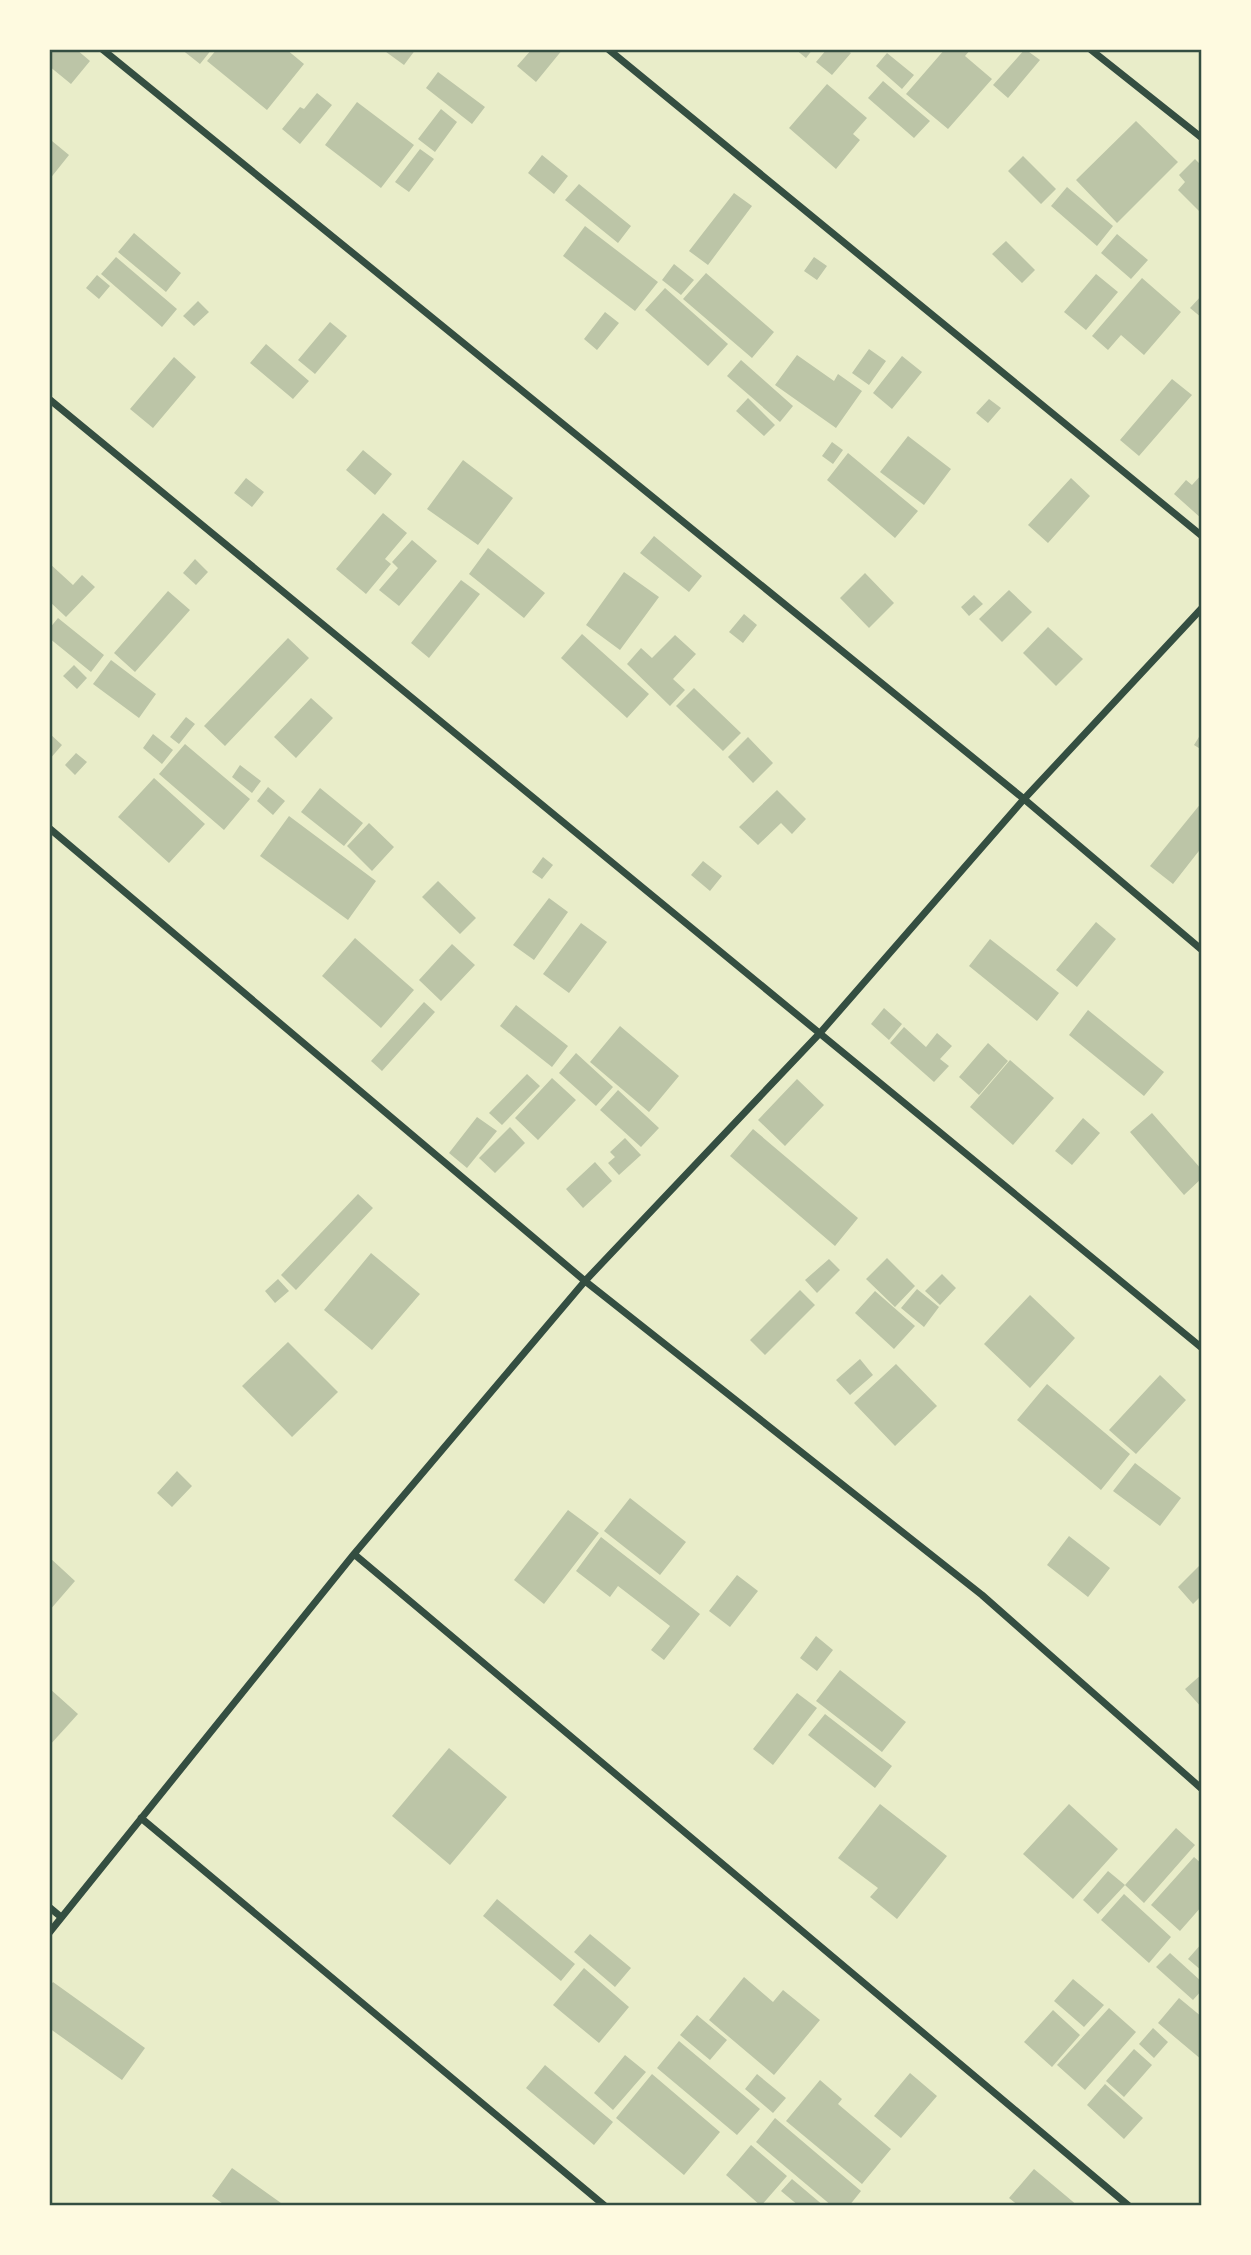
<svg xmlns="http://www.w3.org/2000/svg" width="1251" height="2255" font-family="'Source Serif 4',serif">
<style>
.building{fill:#bcc5a7}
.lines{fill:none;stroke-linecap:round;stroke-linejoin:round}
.minor{stroke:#344e41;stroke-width:7}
.neatline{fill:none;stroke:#344e41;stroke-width:2.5}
</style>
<rect width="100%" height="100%" fill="#e9edc9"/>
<path class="building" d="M49 49H76L90 61 71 84 49 66Z
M181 49H212L200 64Z
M217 49H286L304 64 267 110 207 61Z
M382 49H416L404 65Z
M532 49H563L536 82 517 66Z
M795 49H813L806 58Z
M827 49H845L851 53 832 75 816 62Z
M945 49H971L965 56 992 79 948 129 906 94Z
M1025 49 1040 60 1008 98 993 85Z
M887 53 914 75 902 89 876 66Z
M438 72 485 107 472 124 426 88Z
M883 81 930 121 914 138 868 98Z
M827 84 867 118 853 134 860 140 836 169 789 128Z
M317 93 332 105 300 144 282 129 300 107 304 109Z
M357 102 414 145 381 188 325 145Z
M441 109 457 122 435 152 418 139Z
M1136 121 1178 162 1117 223 1076 180Z
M52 141 69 155 49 180V145Z
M420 149 434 159 409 192 395 182Z
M542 155 568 176 554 194 528 173Z
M1023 156 1056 189 1041 204 1008 171Z
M1195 159 1202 166V214L1178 190 1185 182 1179 175Z
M579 184 631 226 618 243 565 200Z
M1067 187 1113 226 1097 246 1051 206Z
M734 193 752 206 708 265 689 251Z
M585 226 658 282 635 311 563 256Z
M134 233 181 273 166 292 118 252Z
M1117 234 1148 260 1131 279 1101 253Z
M1006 241 1035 270 1022 283 992 254Z
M116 257 177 309 162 327 101 274Z
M814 257 827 266 817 280 804 271Z
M674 264 694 280 681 295 662 280Z
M706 273 774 332 752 358 683 299Z
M1096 274 1118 292 1086 330 1064 312Z
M97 275 110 286 99 299 86 288Z
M1142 278 1181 312 1144 355 1121 335 1108 350 1092 336Z
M665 288 728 344 708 366 645 310Z
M1202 295V318L1190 308Z
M198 301 209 312 194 326 183 316Z
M605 312 619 323 597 350 584 339Z
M330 322 347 336 315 374 298 360Z
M266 344 309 381 293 399 250 363Z
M869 349 886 361 869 385 852 373Z
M797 355 834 381 838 374 862 391 836 428 775 385Z
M902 356 922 372 892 409 873 393Z
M174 357 196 377 153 428 130 409Z
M741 360 793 406 780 422 727 376Z
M1172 379 1192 395 1139 456 1120 440Z
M748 398 775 425 764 436 736 411Z
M989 399 1001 408 988 423 976 413Z
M908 436 951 469 924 505 880 472Z
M832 442 843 450 833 464 822 456Z
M363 450 392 474 375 495 346 470Z
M848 453 918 511 895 538 827 480Z
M463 460 513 498 478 545 427 509Z
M1202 474V519L1174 494 1186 480 1192 485Z
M246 478 264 492 252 507 234 493Z
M1071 478 1090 496 1048 543 1028 525Z
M383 513 407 533 385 559 391 564 366 594 336 569Z
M654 536 702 576 689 592 640 553Z
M412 540 437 561 399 606 379 590 398 568 392 562Z
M488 548 545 593 524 618 469 574Z
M195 559 208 572 196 585 183 573Z
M49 563 73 585 82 575 95 587 66 617 49 601Z
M624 572 659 597 620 650 586 625Z
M865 573 894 603 869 628 840 598Z
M461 580 480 594 429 658 411 643Z
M1009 590 1032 612 1002 642 979 619Z
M168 591 190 610 135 672 114 653Z
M974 595 983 604 969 616 961 607Z
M744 614 757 625 743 643 729 632Z
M58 618 104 655 91 672 49 638V629Z
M1048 627 1083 659 1056 686 1023 653Z
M582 634 649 694 627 718 561 658Z
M675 635 696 654 673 679 685 690 670 706 627 664 641 648 652 658Z
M288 638 309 658 225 746 204 726Z
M111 660 156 694 139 718 93 684Z
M74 665 87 678 77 689 63 676Z
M694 688 741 733 723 751 676 706Z
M311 698 333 718 296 758 274 737Z
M186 717 195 724 179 744 170 737Z
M1202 732V750L1194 745Z
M49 733 62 745 49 760Z
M153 734 173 750 162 764 143 748Z
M748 737 773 763 753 783 728 757Z
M185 744 250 799 224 830 159 774Z
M76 753 87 762 75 775 65 765Z
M240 765 261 781 252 793 232 777Z
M154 778 205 824 169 863 118 817Z
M268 787 285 801 273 815 257 801Z
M320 788 363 823 344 846 301 812Z
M777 790 806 819 792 834 781 823 758 845 739 827Z
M1202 802V847L1173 884 1150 866Z
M289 816 376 881 348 920 260 856Z
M369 823 394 847 372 871 347 846Z
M543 857 553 865 542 879 532 872Z
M703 861 722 876 710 891 691 875Z
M438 881 476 918 460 934 422 897Z
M549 898 568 912 534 960 513 945Z
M1096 922 1116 939 1077 987 1056 970Z
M581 923 607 942 569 993 543 974Z
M355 938 414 990 381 1028 322 976Z
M990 939 1059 993 1037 1021 969 966Z
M452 944 475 965 441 1001 419 980Z
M424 1002 435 1012 382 1071 371 1061Z
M516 1005 568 1046 552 1067 500 1026Z
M884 1008 902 1024 889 1040 871 1024Z
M1088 1010 1164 1072 1144 1096 1069 1035Z
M620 1026 679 1076 649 1112 590 1062Z
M904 1027 926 1047 937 1033 952 1046 940 1059 949 1066 934 1082 890 1043Z
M988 1043 1008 1061 979 1095 959 1077Z
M576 1053 613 1087 596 1106 559 1073Z
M1010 1060 1054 1098 1013 1145 970 1107Z
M527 1074 540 1086 502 1125 489 1113Z
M552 1078 576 1100 538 1140 515 1118Z
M797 1079 824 1105 785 1146 758 1120Z
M618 1090 659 1128 641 1147 600 1110Z
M1152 1113 1202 1170V1178L1184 1195 1130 1132Z
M477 1117 497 1131 467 1168 449 1153Z
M1083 1118 1100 1133 1072 1165 1055 1151Z
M510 1127 525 1143 495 1173 479 1158Z
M753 1129 858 1218 835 1246 730 1156Z
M625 1138 641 1155 619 1175 608 1163 615 1157 610 1152Z
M595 1162 612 1181 583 1208 566 1189Z
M358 1194 373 1208 296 1290 281 1275Z
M371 1253 420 1294 372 1350 324 1310Z
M887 1258 915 1286 895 1307 866 1279Z
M829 1259 840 1270 817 1293 805 1280Z
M942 1274 956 1288 940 1305 925 1291Z
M278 1279 289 1291 275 1303 265 1291Z
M917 1289 939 1307 924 1327 901 1308Z
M800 1290 815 1305 765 1355 750 1340Z
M875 1291 915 1326 894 1349 855 1313Z
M1030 1295 1075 1338 1030 1388 984 1344Z
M288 1342 338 1392 292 1437 242 1386Z
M860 1359 873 1375 850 1395 836 1380Z
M896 1364 937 1406 895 1446 854 1403Z
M1160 1375 1186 1400 1136 1454 1109 1430Z
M1047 1384 1130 1454 1101 1490 1017 1420Z
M1135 1463 1181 1498 1160 1526 1113 1491Z
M177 1471 192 1486 172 1507 157 1493Z
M630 1498 686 1542 660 1575 604 1531Z
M568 1510 599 1533 544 1604 514 1580Z
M1069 1536 1110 1568 1088 1597 1047 1565Z
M601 1537 700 1614 664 1660 651 1650 670 1626 618 1586 610 1597 576 1571Z
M49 1557 75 1581 49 1611Z
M1201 1564 1202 1595 1193 1604 1178 1587Z
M737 1575 758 1591 730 1627 709 1611Z
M816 1636 833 1650 817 1671 800 1658Z
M840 1670 906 1722 882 1752 816 1701Z
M1202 1674V1708L1185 1689Z
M49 1688 78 1714 49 1746Z
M797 1693 817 1708 773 1765 753 1749Z
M825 1714 892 1766 875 1788 808 1735Z
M449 1748 507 1797 450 1865 392 1816Z
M880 1804 947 1856 897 1919 870 1897 878 1888 838 1858Z
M1069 1804 1118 1849 1073 1899 1023 1854Z
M1176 1828 1195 1845 1144 1903 1125 1885Z
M1194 1857 1202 1864V1906L1180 1931 1151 1905Z
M1108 1871 1125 1885 1098 1914 1083 1900Z
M1124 1894 1171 1937 1149 1963 1101 1920Z
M497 1899 575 1964 561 1981 483 1916Z
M590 1934 631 1968 615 1987 574 1952Z
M1202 1943V1971L1188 1959Z
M1170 1953 1202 1982V1990L1193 2000 1156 1967Z
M584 1968 629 2007 599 2043 553 2005Z
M744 1977 773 2002 783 1990 820 2020 774 2075 709 2020Z
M1073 1979 1104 2005 1084 2027 1054 2001Z
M53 1982 145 2048 122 2080 49 2028V1987Z
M1179 1998 1202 2017V2060L1158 2023Z
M1109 2008 1136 2032 1085 2090 1057 2065Z
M1053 2010 1080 2035 1052 2067 1024 2042Z
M697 2015 727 2040 710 2060 680 2035Z
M1153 2028 1168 2042 1154 2058 1139 2044Z
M679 2041 760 2109 737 2135 657 2068Z
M1134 2049 1152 2065 1124 2097 1106 2081Z
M625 2055 646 2072 613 2110 594 2093Z
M545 2065 613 2122 594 2145 526 2088Z
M910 2073 937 2096 901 2138 874 2116Z
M652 2074 720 2132 684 2175 616 2118Z
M757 2074 786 2098 773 2113 745 2089Z
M820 2080 842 2099 838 2104 891 2149 862 2184 786 2121Z
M1105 2084 1143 2118 1124 2139 1087 2105Z
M775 2118 861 2191 849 2206H832L756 2142Z
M751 2145 787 2176 761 2206 726 2175Z
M232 2168 281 2203 279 2206H226L212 2196Z
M1034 2169 1078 2206H1019L1009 2198Z
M792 2179 824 2206H799L781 2191Z"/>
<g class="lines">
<path class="minor" d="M102 49 1024 799 1202 950
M608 49 1202 536
M1090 49 1202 138
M49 399 1202 1348
M49 828 585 1281 982 1595 1202 1789
M354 1554 1129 2206
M141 1818 605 2206
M49 1907 61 1917
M49 1933 354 1554 585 1281 820 1033 1024 799 1202 608"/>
</g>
<rect width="1251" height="2255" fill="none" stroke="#fefae0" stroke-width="102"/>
<rect x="51" y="51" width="1149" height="2153" class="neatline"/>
</svg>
